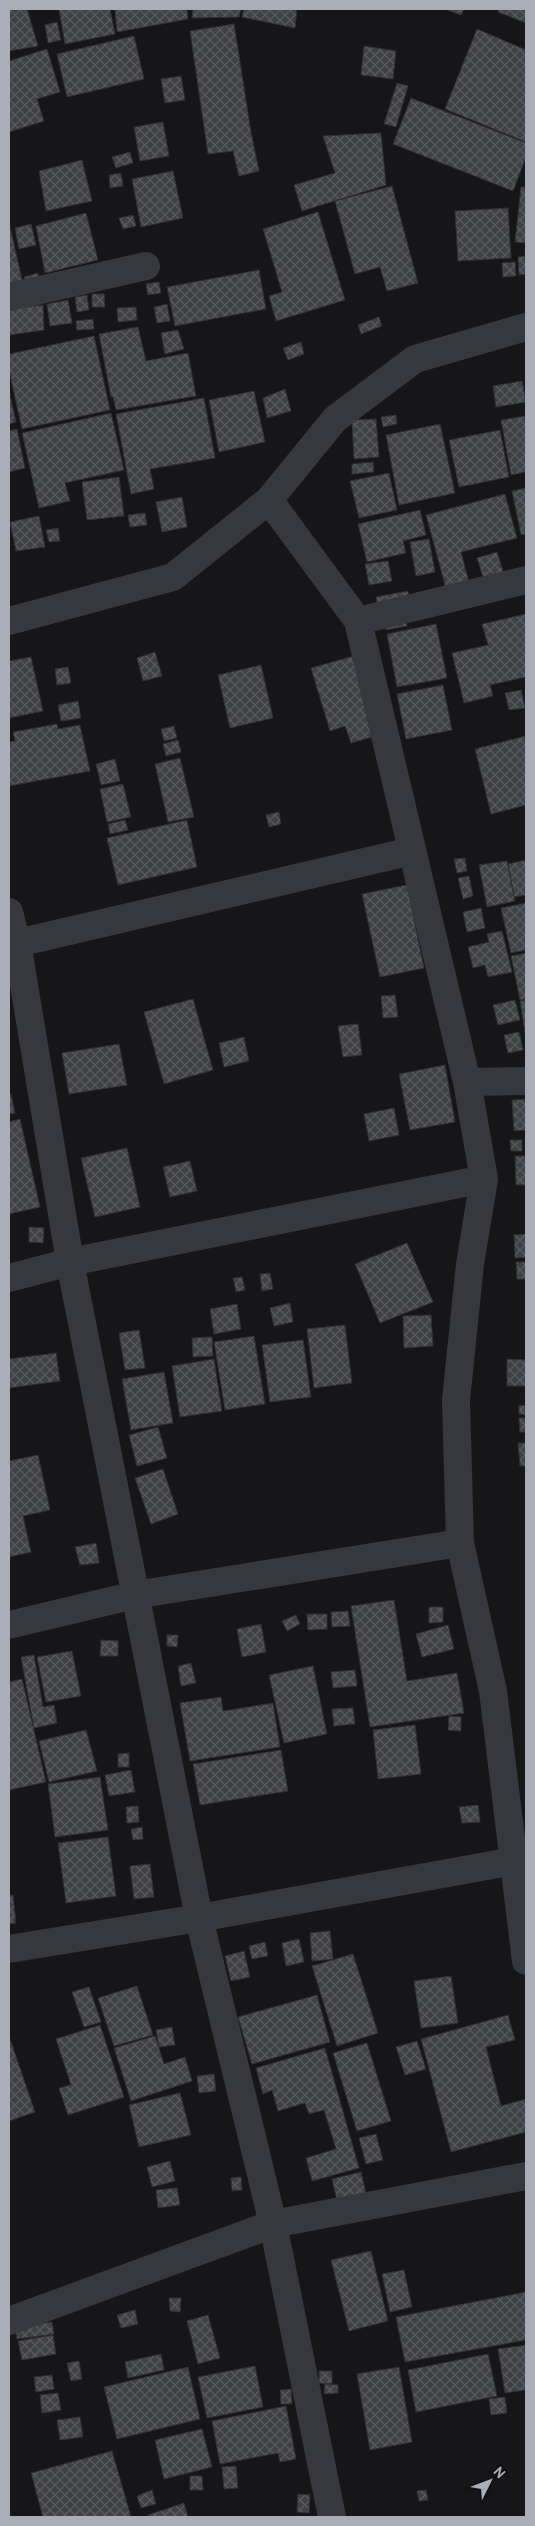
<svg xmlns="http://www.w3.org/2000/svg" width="535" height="2526" font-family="Overpass,sans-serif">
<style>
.building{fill:url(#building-cross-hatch);stroke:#303034}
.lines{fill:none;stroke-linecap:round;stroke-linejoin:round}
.minor{stroke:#37383d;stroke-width:28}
</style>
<defs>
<pattern id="building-cross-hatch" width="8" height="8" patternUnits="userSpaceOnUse" patternTransform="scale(1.25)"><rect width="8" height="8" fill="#404145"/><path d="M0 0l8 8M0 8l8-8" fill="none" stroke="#595a5e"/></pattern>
</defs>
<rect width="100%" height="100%" fill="#161618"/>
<path class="building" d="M9 9H27L38 46 9 51Z
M59 9H110L115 34 65 44Z
M115 9H187L188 19 117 32Z
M193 9H241L239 17 192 18Z
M244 9H297L295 28 242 17Z
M445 9H464L461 15Z
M499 9H526V23L498 12Z
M57 22 61 40 48 43 45 25Z
M234 24 251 132 259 171 239 176 233 151 208 154 190 31Z
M477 29 526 50V142L445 109Z
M134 36 144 79 67 97 57 54Z
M364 46 396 51 393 79 361 75Z
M47 49 60 92 37 99 44 121 9 132V61Z
M181 76 185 100 165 103 161 79Z
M397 83 408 86 396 127 384 124Z
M411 98 526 143V157L513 191 393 144Z
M163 122 169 156 140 161 134 127Z
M381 133 386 185 302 211 294 185 335 173 323 136Z
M130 152 133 163 116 168 112 157Z
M82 160 92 201 46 211 39 171Z
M173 171 183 218 141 227 132 179Z
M121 173 123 186 110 188 109 175Z
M392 186 418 283 387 291 380 267 355 274 335 201Z
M521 187H526V243L515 242Z
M508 208 511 258 458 261 455 211Z
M318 212 345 300 276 321 269 296 282 292 263 229Z
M86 213 98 260 45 273 36 226Z
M133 215 136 226 123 229 119 218Z
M9 222 23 284 9 288Z
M31 224 36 245 19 249 15 228Z
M526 256V274L519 275 518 257Z
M515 262 516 276 503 277 502 263Z
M259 270 266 309 175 326 167 287Z
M38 273 40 281 27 285 24 277Z
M159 282 161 293 148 295 146 284Z
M92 294H104L105 307H92Z
M87 295 89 310 77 312 75 297Z
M68 300 72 323 50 326 47 304Z
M167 304 170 321 157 323 154 307Z
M43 305 44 330 9 335V309Z
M136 307 137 320 118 322 117 308Z
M379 317 382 326 361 334 358 325Z
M93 319 94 329 77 330 76 321Z
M138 327 146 361 188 353 196 396 116 410 113 397H111L99 334Z
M178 330 184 349 165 354 161 333Z
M94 336 110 410 22 429 9 370V354Z
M301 342 304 354 288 360 283 348Z
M522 381 526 402 496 407 493 386Z
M285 389 291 411 267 418 263 398Z
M9 391 16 422 9 424Z
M254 391 265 442 219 452 209 400Z
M204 398 215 458 150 469 154 489 131 494 116 414Z
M111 413 124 470 65 483 70 501 39 508 22 433Z
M396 415 397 424 383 427 381 417Z
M526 416V472L511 475 501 420Z
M376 419 379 457 354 459 352 420Z
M440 424 455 493 399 505 386 435Z
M17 429 25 468 9 472V431Z
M500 430 509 477 459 487 449 440Z
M373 462 374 472 352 474V464Z
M389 473 397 510 359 518 350 481Z
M119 477 124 516 87 520 82 482Z
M526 488V534L521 535 512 491Z
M505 494 517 538 461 552 470 586 447 592 426 515Z
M182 497 187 527 162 532 156 502Z
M420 510 426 535 403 541 406 553 367 562 358 524Z
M145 513 147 525 130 527 128 515Z
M39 516 45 547 16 551 10 522Z
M58 528 60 541 49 542 46 530Z
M429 539 435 572 416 576 410 542Z
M497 552 504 574 484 580 477 558Z
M388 561 392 581 369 585 365 564Z
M408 591 411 608 379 613 376 597Z
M404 612 407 626 386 630 384 616Z
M526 614V677L490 685 493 696 464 703 452 653 488 645 482 624Z
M436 624 447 678 397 687 387 634Z
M155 652 162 676 143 681 137 658Z
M354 656 379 735 351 743 345 726 330 731 311 668Z
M31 657 43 711 9 718V661Z
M261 665 273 718 230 728 218 675Z
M68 667 71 683 57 685 55 669Z
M443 685 452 730 406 739 397 694Z
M521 690 525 708 509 710 505 693Z
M78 701 81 718 61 721 58 705Z
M57 724 58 729 80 725 90 771 9 786V742L15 741 13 732Z
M174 726 177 738 164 741 161 729Z
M526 736V805L491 814 475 749Z
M178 740 181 752 166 756 163 744Z
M180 758 194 817 168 822 155 764Z
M115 759 120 781 101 785 96 764Z
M123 784 131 817 107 822 100 789Z
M279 812 281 824 269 827 266 815Z
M125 820 128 830 110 834 108 824Z
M187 820 197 867 118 885 107 838Z
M465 858 467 871 457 873 454 859Z
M526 860V895L514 897 508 864Z
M507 861 515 901 487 907 479 865Z
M469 876 473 896 463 899 458 878Z
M407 885 424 968 380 977 362 894Z
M526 903V950L511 953 501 908Z
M481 908 485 928 467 932 463 912Z
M502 931 512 972 488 977 485 965 473 968 468 947 489 942 487 934Z
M526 953V999L520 1000 511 956Z
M395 995 398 1017 383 1018 381 996Z
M193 999 213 1070 164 1084 144 1012Z
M515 1000 520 1020 498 1025 493 1005Z
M526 1000V1039L520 1001Z
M358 1024 362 1055 343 1057 338 1026Z
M519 1032 523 1050 508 1053 504 1035Z
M244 1037 249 1061 224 1067 219 1043Z
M119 1044 127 1085 69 1094 62 1053Z
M445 1065 455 1122 410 1130 399 1074Z
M9 1094H11L15 1113 9 1114Z
M526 1099V1130L514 1131 512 1100Z
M394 1108 399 1135 369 1141 364 1114Z
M20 1119 40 1207 9 1214V1122Z
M510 1140H522V1151H511Z
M127 1148 140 1207 95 1217 81 1158Z
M515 1156H526V1185H516Z
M190 1161 197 1191 170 1197 163 1167Z
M29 1227 44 1228 43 1243 29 1242Z
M526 1234V1257L515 1258 514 1235Z
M407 1243 433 1302 380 1323 355 1264Z
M516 1262H526V1279H517Z
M270 1273 273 1289 262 1291 260 1274Z
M242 1277 245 1290 236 1292 233 1278Z
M290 1303 293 1322 274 1326 270 1308Z
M237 1304 241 1329 214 1334 210 1309Z
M431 1315 433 1346 404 1348 403 1316Z
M345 1325 352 1383 314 1388 307 1329Z
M139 1330 145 1368 125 1370 119 1333Z
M254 1336 265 1404 225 1410 214 1342Z
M212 1337 213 1356 193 1357 192 1338Z
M303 1340 311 1397 270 1402 262 1345Z
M56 1353 60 1381 9 1388V1359Z
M214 1359 222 1411 180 1417 172 1366Z
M507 1359 526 1360V1386H507Z
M164 1372 173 1423 131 1430 122 1379Z
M519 1405 526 1406V1415L519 1414Z
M519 1418H526V1432H520Z
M158 1427 167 1458 137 1466 129 1435Z
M518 1443H526V1466H520Z
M38 1455 50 1510 23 1516 31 1552 9 1557V1461Z
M163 1469 178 1514 151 1524 135 1478Z
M96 1543 99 1563 80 1565 75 1547Z
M394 1600 407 1681 457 1673 464 1713 370 1727 351 1606Z
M429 1607H443V1622L429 1623Z
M348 1611 350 1626 332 1627 331 1612Z
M307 1614H327V1629L308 1630Z
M296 1615 300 1624 287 1631 282 1621Z
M261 1624 266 1652 242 1657 237 1629Z
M448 1625 454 1649 422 1657 416 1634Z
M167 1635H178L177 1647 167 1646Z
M101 1640 118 1641V1656H100Z
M72 1651 81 1696 46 1702 37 1657Z
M34 1655 43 1707 54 1705 57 1723 34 1728 21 1657Z
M191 1663 196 1683 181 1686 178 1666Z
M313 1666 327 1734 284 1743 269 1675Z
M355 1670 357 1686 333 1688 331 1672Z
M22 1679 46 1782 9 1790V1682Z
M221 1697 223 1711 273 1703 280 1747 190 1761 180 1703Z
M353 1708 355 1724 334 1726 332 1709Z
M449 1716 461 1717V1731L448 1730Z
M415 1725 421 1774 378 1779 373 1730Z
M86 1730 97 1771 49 1782 39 1741Z
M281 1750 288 1791 200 1805 193 1764Z
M129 1753V1767H118V1754Z
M131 1770 135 1792 109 1796 105 1775Z
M100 1777 108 1830 55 1837 48 1784Z
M478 1805 480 1822 462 1823 459 1807Z
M138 1806 139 1822 127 1823 126 1807Z
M142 1827 143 1839 133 1840 131 1829Z
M108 1837 116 1896 66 1903 58 1843Z
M150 1864 154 1897 134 1899 130 1866Z
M9 1895H13L16 1923 9 1924Z
M330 1931 333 1959 312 1961 310 1933Z
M299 1939 304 1962 286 1966 282 1943Z
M265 1942 268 1956 252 1959 249 1946Z
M244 1951 250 1977 231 1981 225 1956Z
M353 1954 378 2033 337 2046 312 1966Z
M451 1976 458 2023 421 2028 414 1981Z
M137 1986 153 2035 114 2046 98 1998Z
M89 1987 101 2022 84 2027 72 1992Z
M317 1995 330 2042 252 2064 238 2017Z
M508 2015 515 2040 486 2047 501 2106 526 2099V2132L451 2152 421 2039Z
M100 2025 124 2097 68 2115 59 2088 71 2085 56 2039Z
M172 2027 175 2045 159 2047 156 2030Z
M9 2036 35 2112 9 2121Z
M155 2036 164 2064 185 2057 192 2081 131 2101 114 2048Z
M417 2041 426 2069 405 2075 396 2047Z
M367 2043 391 2121 357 2131 333 2053Z
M325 2048 359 2168 312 2181 306 2158 336 2149 324 2110 309 2114 305 2103 278 2111 272 2090 263 2094 256 2068Z
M214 2074 216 2091 199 2093 197 2076Z
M180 2093 191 2135 139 2147 129 2105Z
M376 2134 383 2160 366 2164 359 2138Z
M170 2161 175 2181 152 2187 147 2167Z
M361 2172 367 2198 338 2205 332 2179Z
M241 2177 242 2190 232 2191 231 2178Z
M177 2188 180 2205 158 2208 156 2190Z
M371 2251 388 2321 349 2331 331 2260Z
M404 2270 412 2307 390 2312 382 2274Z
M526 2292V2340L405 2362 396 2317Z
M169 2298H181L180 2312 170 2311Z
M135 2310 138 2324 121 2328 117 2315Z
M208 2315 220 2358 198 2364 187 2321Z
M52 2322 54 2334 17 2339 15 2327Z
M53 2335 56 2354 22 2360 18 2341Z
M526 2345V2390L505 2393 498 2349Z
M161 2354 164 2370 128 2378 125 2362Z
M488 2354 497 2396 416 2412 408 2370Z
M79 2361 82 2379 71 2381 67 2363Z
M255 2366 263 2407 207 2418 198 2377Z
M188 2367 200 2419 117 2439 104 2387Z
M399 2367 412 2442 370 2450 357 2374Z
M319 2371H332V2384L319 2383Z
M52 2375 54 2389 36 2392 34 2377Z
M325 2384 338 2385V2393L324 2394Z
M291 2389 292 2404H281L280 2390Z
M58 2393 61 2410 42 2413 40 2395Z
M505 2397 507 2413 491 2415 489 2399Z
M286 2406 296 2459 280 2462 278 2453 220 2464 212 2421Z
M80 2417 83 2437 60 2440 57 2420Z
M202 2429 212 2467 164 2479 155 2440Z
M112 2451 131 2517H43L31 2473Z
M236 2466 238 2488 224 2489 222 2467Z
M190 2476H202L203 2490H190Z
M152 2490 156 2504 141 2508 137 2496Z
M426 2490 428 2500 419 2501 417 2491Z
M298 2494 310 2495 309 2513 297 2512Z
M184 2503 188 2517H149L148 2515Z"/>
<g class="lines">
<path class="minor" d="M9 297 146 266
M269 500 358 621 467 1082 484 1179 470 1264 456 1400 460 1543 493 1691 526 1961
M9 621 173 577 269 500 335 419 415 359 526 327
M358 621 526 580
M9 912 17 943 70 1262 199 1918 273 2224 332 2517
M9 945 412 851
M467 1082 526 1081
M9 1278 70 1262 484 1179
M9 1625 135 1595 460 1543
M9 1949 199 1918 514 1861
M9 2321 273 2224 526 2176"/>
</g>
<rect width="535" height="2526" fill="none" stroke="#a8adb8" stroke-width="20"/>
<g transform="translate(490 2481) rotate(48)" stroke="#111113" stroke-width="4" paint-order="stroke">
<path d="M0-4L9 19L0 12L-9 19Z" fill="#a8adb8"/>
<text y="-8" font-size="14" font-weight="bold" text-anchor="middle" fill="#a8adb8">N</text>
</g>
</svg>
